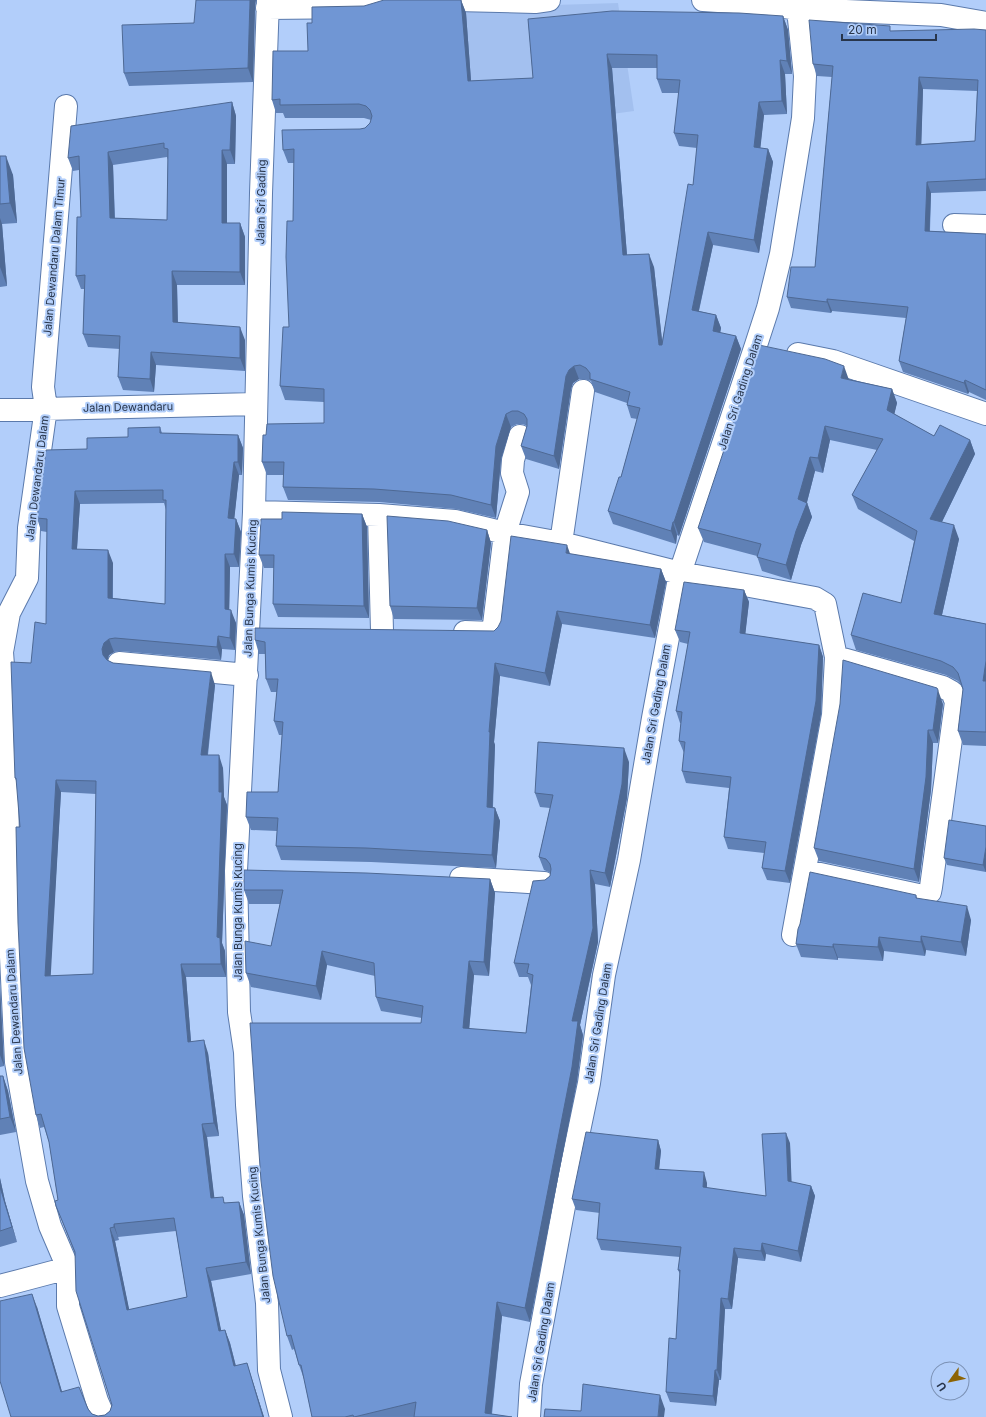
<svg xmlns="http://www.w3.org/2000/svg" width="986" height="1417" font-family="Inter,sans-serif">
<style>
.built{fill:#a3c0ef}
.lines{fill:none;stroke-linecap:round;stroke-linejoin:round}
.street-casing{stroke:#5b7aac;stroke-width:24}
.street{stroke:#fff;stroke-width:22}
.wall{fill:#6081b6;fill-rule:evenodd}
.shaded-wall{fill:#4e6994}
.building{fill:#7096d4;stroke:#4e6994;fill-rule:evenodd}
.labels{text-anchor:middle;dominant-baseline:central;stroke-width:4;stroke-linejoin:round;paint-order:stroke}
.street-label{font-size:11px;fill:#28354b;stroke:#b2cefa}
</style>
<rect width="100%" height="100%" fill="#b2cefa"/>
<path class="built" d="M618 3 634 111 438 138 429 9Z"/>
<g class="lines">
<g class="street-casing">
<path id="street" d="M268 0 261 193 254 512 236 871 239 1012 245 1052 247 1105 254 1196 267 1303 269 1370 281 1417
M456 0 535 2 549 0
M703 0 765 4 798 9 941 15 986 23
M267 8 365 7 380 2 393 0
M66 106 43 387 46 408 29 528 27 578 9 613 2 652 5 693 10 936 16 1062 37 1181 50 1226 68 1268V1306L97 1401 104 1417
M954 225 986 226
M798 354 833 361 986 414
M0 410 256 404
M254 512 379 515 455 521 505 533 561 543 680 573 815 598 825 604 836 657 833 715 793 935
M379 515 382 631
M561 543 583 391
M465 632 493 633 505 533 518 492 512 473 513 460 520 436
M119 663 247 675
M806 871 923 896 930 892 931 887 956 702 952 692 943 687 836 657
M461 878 544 883
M0 1286 68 1268
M529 1417 531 1384 570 1174 589 1083 604 975 629 860 653 718 680 573 756 345 768 308 781 254 803 118 805 76 797 0"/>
</g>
<use href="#street" class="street"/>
</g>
<path class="wall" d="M461 0 466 13 471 81 533 78 528 19 783 16 788 30 792 74H785L787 114 764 115 760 148 768 149 773 162 759 253 713 245 699 311 716 315 721 328 720 333 736 336 741 349 679 536 677 535 676 544 613 524 608 511 621 477 637 419 631 418 627 405V403L595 392 591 381 584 379H579L573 383 571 389 559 469 526 459 521 446 527 426 523 424H517L511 427 501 459 496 518 456 509 379 502 288 500 283 487 284 475H267L262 462 266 435 324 423V402L285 400 280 386 289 327 293 221 294 163H288L283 150 365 128 370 123 371 120 364 118H285L283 113H276L272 100 308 51 312 23 364 6ZM612 68H657V79L662 93H679L674 133 679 146 697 148 693 185 662 341 654 267 627 255Z
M255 8 253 82 129 86 124 73 194 23Z
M986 30V191L931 193 930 231 986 234V400L969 392 968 394 903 372 899 361 906 318 832 311 831 313 791 308 787 297 815 267 832 77 817 76 813 64 891 31ZM923 89 977 91 975 141 921 144Z
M232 102 236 116 235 164H227V223H240L245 237V285H177L178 322 245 340V371L156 365 154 392 123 390 118 377 120 349 88 347 83 334 84 289H81L76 276 81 217 79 170 73 171 68 158ZM167 157 168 160 167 220 115 218 113 165Z
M0 156 13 175 17 223 2 224 7 286 0 287Z
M849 379 892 389 897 403 894 414 934 436 970 440 975 454 942 522 959 539 942 615 986 624V746L963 745 958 731 963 689 962 686 958 681 946 675 856 650 851 635 901 603 914 541 858 509 852 495 877 450 830 440 823 473 815 471 807 502 812 517 801 545 791 580 762 571 757 556 704 542 698 528Z
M160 427 162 433 238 435 243 448 242 475H239L234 519H236L241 532 239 567H230L229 610 236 623 235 650 222 649 221 660 120 651 114 652 109 655 107 660 113 663 215 685 208 755 223 768 224 797 227 805 222 943 225 951 226 977H186L191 1042 208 1053 219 1136 207 1137 214 1198 226 1203 239 1202 244 1215 251 1274 211 1281 221 1331 225 1330 230 1343 236 1366 247 1363 251 1376 264 1417H11L37 1307 62 1392 88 1409 92 1414 98 1416 105 1415 110 1411 112 1405 75 1254 56 1206 58 1200 49 1142 44 1127 40 1128 36 1115 20 827 17 783 15 778 31 663 46 624 47 532 41 531 37 518 128 437ZM164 503 166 510 165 604 113 598V563L77 549 80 504ZM61 792 96 794 93 974 50 976ZM176 1231 187 1297 129 1310 115 1241 119 1240 118 1237Z
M362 514 367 527 369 618 278 617 273 604 274 568H264L259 555 282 519Z
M487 530 491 543 482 620 394 619 390 606Z
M570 554 661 569 666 582 655 638 562 624 550 686 500 676 494 742 495 745 493 807 495 808 500 821 496 868 371 862 281 860 276 846 277 831 251 830 246 817 278 792 282 735H279L274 721 277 692H271L266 679 265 654H259L255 640 494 631 498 627Z
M744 590 749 602 745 634 819 645 823 657 821 714 790 883 767 880 762 868 764 853 728 849 724 837 729 788 686 783 682 771 684 753 679 741 681 723H680L676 711 688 644 680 642 675 630Z
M943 704 938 743H933L931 790 919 882 819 861 814 848Z
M629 762 627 798 610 887 595 884 598 942 580 1025 583 1035 577 1081 530 1322 502 1316 492 1414 512 1417H312L304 1379 299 1365 294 1349 292 1350 287 1336 421 1023 422 1018 381 1011 376 997 375 976 327 965 321 1000 251 987 246 973 271 946 280 904H249L244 890 490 879 495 893 489 976 474 975 469 1029 526 1033 531 985 528 977H519L514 963 545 880 550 876 551 873 544 870 539 857 550 808 540 807 535 793Z
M986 826V872L947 865 944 858Z
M916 895 917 898 971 920 966 956 926 950 925 956 884 951 883 961 838 958V960L801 957 796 944Z
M0 986 4 1066 0 1067Z
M0 1076H3L8 1091 16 1132 0 1135Z
M658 1140 661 1151 659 1169 707 1183V1188L766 1196 790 1143 791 1182 811 1186 815 1196 801 1262 766 1254 765 1261 738 1258 732 1309H725L721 1380H719L716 1406 670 1402 666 1392 676 1339 680 1274 678 1270 680 1257 601 1250 597 1239 600 1213 576 1210 572 1199Z
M0 1178 5 1201 17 1242 0 1247Z"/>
<path class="shaded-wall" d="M250 0H256L255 8 253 82 248 68Z
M461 0 466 13 472 94 468 81Z
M783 16 788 30 792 74 787 61Z
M607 54 612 68 628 268 623 255Z
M780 60 785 74 787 114 782 101Z
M919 77 923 89 921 156 916 145Z
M232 102 236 116 235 164 230 150Z
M759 102 764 115 759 161 754 147Z
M768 149 773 162 759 253 754 240Z
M222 150 227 164V236L222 223Z
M108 152 113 165 115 231 110 218Z
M6 156 13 175 17 223 10 203Z
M927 182 931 193 929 243 925 231Z
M0 218 2 224 7 286 0 267Z
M240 223 245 237V285L240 272Z
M708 232 713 245 696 323 692 310Z
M649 254 654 267 664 358 659 345Z
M172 271 177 285 178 335 173 322Z
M827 299 832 311 831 313 827 302Z
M716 315 721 328 718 345 713 331Z
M240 327 245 340V371L240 358Z
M736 336 741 349 679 536 674 522Z
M151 352 156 365 154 392 150 379Z
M574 366 579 379 573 383 571 389 559 469 554 456 566 376 569 370Z
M844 366 849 380 841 378Z
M965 380 969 392 968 394 964 383Z
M892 389 897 403 892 424 887 410Z
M506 414 511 427 501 459 496 518 491 505 496 446Z
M825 426 830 440 823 473 818 458Z
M238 435 243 448 242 475 238 462Z
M970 440 975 454 936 534 930 519Z
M810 457 815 471 806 506 807 503 812 517 801 545 791 580 786 565 798 499Z
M234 462 239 475 233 531 228 518Z
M75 491 80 504 76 562 72 549Z
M362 514 367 527 369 618 364 606Z
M236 519 241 532 239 567 234 554Z
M673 522 677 535 676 544 671 531Z
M954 525 959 539 939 628 934 614Z
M487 530 491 543 482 620 477 608Z
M567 545 572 559 566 553Z
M108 550 113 563 112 611 108 598Z
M225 554 230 567 229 622 225 609Z
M661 569 666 582 655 638 650 625Z
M744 590 749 602 744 646 740 633Z
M231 610 236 623 235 650 230 638Z
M557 611 562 624 550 686 545 673Z
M218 636 222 649 221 660 217 647Z
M109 639 114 652 109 655 107 662 103 655 102 649 104 643Z
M819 645 823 657 821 714 790 883 785 871Z
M986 661V690L983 681Z
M495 663 500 676 494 742 495 745 492 820 487 807 489 732Z
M211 672 215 685 206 768 201 755Z
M938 690 943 704 938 743 933 730Z
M928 730 933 743 931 790 919 882 914 869Z
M624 748 629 762 627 798 610 887 605 873Z
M219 755 223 768 224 797 227 805 222 943 225 951 226 977 221 964 217 937 219 792Z
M56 780 61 792 50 989 45 976Z
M495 808 500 821 496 868 492 855Z
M986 847V872L983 865Z
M590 870 595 884 598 942 580 1025 583 1035 577 1081 530 1322 525 1308 572 1021Z
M490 879 495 893 489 976 484 962Z
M967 906 971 920 966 956 961 942Z
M921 936 926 950 925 956 921 942Z
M879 937 884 951 883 961 878 947Z
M833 944 838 958V960L833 947Z
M322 951 327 965 321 1000 316 986Z
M469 961 474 975 468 1042 463 1028Z
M181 964 186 977 192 1055 188 1042Z
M0 986 4 1066 0 1055Z
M204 1040 208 1053 219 1136 214 1123Z
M3 1076 8 1091 16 1132 10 1117Z
M202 1124 207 1137 216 1211 211 1198Z
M786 1133 790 1143 792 1191 788 1181Z
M658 1140 661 1151 658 1179 655 1169Z
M704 1172 707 1183 706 1198 703 1187Z
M0 1178 5 1201 17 1242 12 1227 0 1187Z
M811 1186 815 1196 801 1262 798 1251Z
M239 1202 244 1215 251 1274 246 1262Z
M114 1224 118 1237 119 1240 114 1227Z
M110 1228 115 1241 132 1323 127 1310Z
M762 1243 766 1254 765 1261 761 1251Z
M734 1248 738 1258 732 1309 728 1299Z
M206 1268 211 1281 224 1344 219 1331Z
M32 1294 37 1307 66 1405 61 1392Z
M721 1298 725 1309 721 1380 717 1370Z
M497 1302 502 1316 491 1417 485 1413Z
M225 1330 230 1343 239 1379 234 1366Z
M247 1363 251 1376 264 1417H263Z
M715 1370 719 1380 716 1406 713 1396Z
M660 1395 665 1409 664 1417H658Z"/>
<path class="building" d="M196 0H250L248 68 124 73 122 25 194 23Z
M384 0H461L468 81 533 78 528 19 612 11 739 13 783 16 787 61 780 60 782 101 759 102 754 147 768 149 754 240 708 232 692 310 716 315 713 331 736 336 674 522H673L671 531 608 511 619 477H621L640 408 627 405 630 392 590 379V373L586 368 580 365 574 366 569 370 566 376 554 456 521 446 527 426V419L524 414 518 411H512L506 414 496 446 491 505 451 495 374 489 283 487 284 462H262L263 435H266L267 424 324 423V389L280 386 283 327H289L286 257 287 221H293L294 149 283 150 282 130 360 129 365 128 370 123 372 116 370 110 366 106 359 104 280 105V99L272 100 273 51H308L307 23H312V7L364 6ZM607 54 657 55V79L680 80 674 133 698 135 693 185 688 184 662 345H659L649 254 623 255Z
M809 20 890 26V31L974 29 986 30V179L927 182 925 231 986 234V390L965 380 964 383 899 361 908 307 827 299V302L787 297 791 267H815L833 66 813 64ZM919 77 978 80 975 141 916 145Z
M232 102 230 150H222V223H240V272L172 271 173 322 240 327V358L151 352 150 379 118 377 120 336 83 334 85 275 76 276 77 217H81L79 156 68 158 71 126ZM164 143V148L168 149 167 220 110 218 108 152Z
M0 156H6L10 203 0 204Z
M759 345 825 359 844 366 841 378 892 389 887 410 934 436 940 425 970 440 930 519 954 525 934 614 986 624V661L983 681H986V732L958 731 963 689 958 673 953 667 941 661 851 635 863 593 901 603 917 531 852 495 883 439 825 426 818 458 810 457 798 499 807 503 796 531 786 565 757 557 761 544 698 528Z
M160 427V433L238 435V462H234L228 518 236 519 234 554H225V609L231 610 230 638 218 636 217 647 115 638 109 639 104 643 102 649 103 655 107 660 113 663 211 672 201 755H219V792H222L217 937 220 938 221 964H181L188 1042 204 1040 214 1123 202 1124 211 1198 223 1197 224 1203 239 1202 246 1262 206 1268 219 1331 225 1330 234 1366 247 1363 263 1417H11L0 1381V1301L32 1294 61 1392 79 1387 88 1409 92 1414 98 1416 105 1415 110 1411 112 1405 76 1291 75 1252 56 1206 55 1201 58 1200 49 1142 41 1114 36 1115 24 1048 18 923 16 827H20L16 778H15L11 662 31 663 35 622 46 624 47 519 37 518 46 450 87 449V438L128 437V428ZM163 490V500H166L165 604 108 598V550L72 549 75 491ZM56 780 96 781 93 974 45 976ZM174 1218 187 1297 127 1310 110 1228 114 1227V1224Z
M282 512 362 514 364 606 273 604 274 555H259L261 519H282Z
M387 516 448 521 487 530 477 608 390 606Z
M511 536 567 545 566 553 661 569 650 625 557 611 545 673 495 663 489 732H490L487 807 495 808 492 855 366 848 276 846 278 818 246 817 247 792H278L283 722 274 721 278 679H266L265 642 255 640V628L494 631 498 627 501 621Z
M684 582 744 590 740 633 819 645 816 701 785 871 762 868 766 842 724 837 731 777 682 771 685 742 679 741 682 712 676 711 690 632 675 630Z
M843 660 937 688 938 690 933 730H928L926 777 914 869 814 848 840 704Z
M538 742 624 748 622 784 605 873 590 870 593 928 572 1021H578L572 1067 525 1308 497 1302 485 1413 512 1417H414L416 1402 354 1417 353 1415 345 1417H312L301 1365H299L291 1335 287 1336 273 1276 261 1181 250 1023H421L423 1006 376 997 374 963 322 951 316 986 246 973 245 941 271 946 283 890H244V870L366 873 490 879 484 962 469 961 463 1028 526 1033 533 975 527 973 529 964 514 963 533 881 545 880 550 876 551 869 550 864 546 859 539 857 553 795 535 793Z
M949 820 986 826V847L983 865 944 858Z
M810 872 916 895V898L967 906 961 942 921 936V942L879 937 878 947 833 944V947L796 944 798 929 800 924Z
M0 1076H3L10 1117 0 1119Z
M586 1132 658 1140 655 1169 704 1172 703 1187 766 1196 762 1134 786 1133 788 1181 811 1186 798 1251 762 1243 761 1251 734 1248 728 1299 721 1298 717 1370H715L713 1396 666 1392 669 1338 676 1339 680 1270H678L681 1247 597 1239 600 1203 572 1199Z
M0 1187 12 1227 0 1231Z
M583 1384 660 1395 658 1417H544L545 1409 581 1411Z"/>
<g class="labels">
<g class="street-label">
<text transform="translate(261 202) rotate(-89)">Jalan Sri Gading</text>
<text transform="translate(54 257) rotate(-85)">Jalan Dewandaru Dalam Timur</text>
<text transform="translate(740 392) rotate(-72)">Jalan Sri Gading Dalam</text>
<text transform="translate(128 407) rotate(-1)">Jalan Dewandaru</text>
<text transform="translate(37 478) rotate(-83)">Jalan Dewandaru Dalam</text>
<text transform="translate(250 588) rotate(-88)">Jalan Bunga Kumis Kucing</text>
<text transform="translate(656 704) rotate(-80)">Jalan Sri Gading Dalam</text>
<text transform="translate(238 912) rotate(-90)">Jalan Bunga Kumis Kucing</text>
<text transform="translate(14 1012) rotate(-94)">Jalan Dewandaru Dalam</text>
<text transform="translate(598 1023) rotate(-81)">Jalan Sri Gading Dalam</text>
<text transform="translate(259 1235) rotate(-96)">Jalan Bunga Kumis Kucing</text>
<text transform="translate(541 1342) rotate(-81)">Jalan Sri Gading Dalam</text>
</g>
</g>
<g transform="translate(950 1381) rotate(237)"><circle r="19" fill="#b2cefa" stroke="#7b91b4"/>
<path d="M0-3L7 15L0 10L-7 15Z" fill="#8c6304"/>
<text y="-6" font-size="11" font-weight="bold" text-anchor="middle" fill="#28354b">U</text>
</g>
<path d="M842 34v6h94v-6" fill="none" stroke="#28354b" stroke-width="2"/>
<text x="848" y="34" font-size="12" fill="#28354b" stroke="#b2cefa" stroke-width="3" paint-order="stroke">20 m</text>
</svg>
